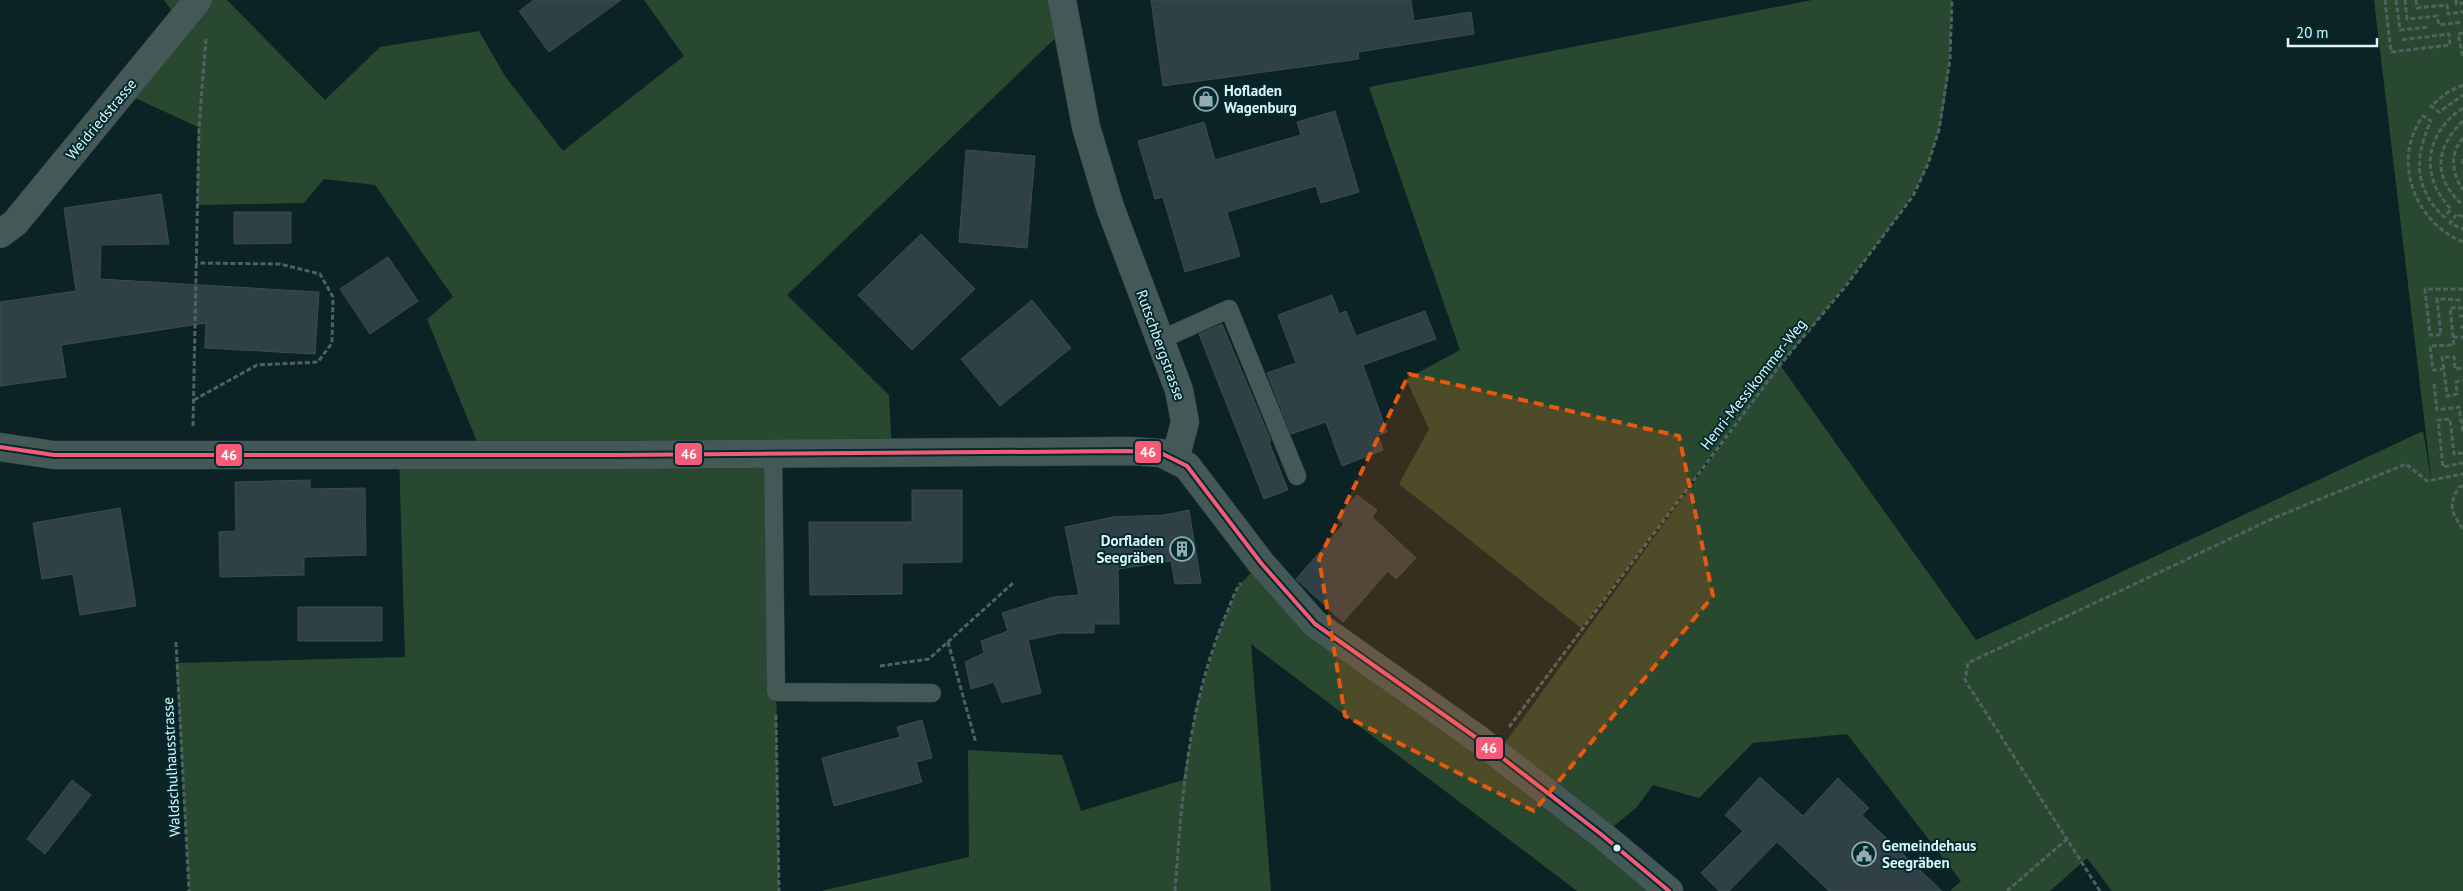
<svg xmlns="http://www.w3.org/2000/svg" width="2463" height="891" font-family="'PT Sans',sans-serif">
<style>
.green{fill:#284930}
.building{fill:#304145;stroke:#3c4c51}
.lines{fill:none;stroke-linecap:round;stroke-linejoin:round}
.service-casing{stroke:#2b3f40;stroke-width:19}
.tertiary-casing{stroke:#2b3f40;stroke-width:29}
.path{stroke:#4f6160;stroke-width:3;stroke-dasharray:5 2.5;stroke-linecap:butt}
.service{stroke:#445955;stroke-width:18}
.tertiary{stroke:#445955;stroke-width:28}
.bus-1-casing{stroke:#002b30;stroke-width:8}
.bus-1{stroke:#f75a77;stroke-width:4}
.marked{fill:#e8590c;fill-opacity:0.2;stroke:#e8590c;stroke-width:4;stroke-dasharray:10 6;stroke-linejoin:round}
.bus-dot{fill:#dff4f7;stroke:#002b30;stroke-width:2}
.labels{text-anchor:middle;dominant-baseline:central;stroke-width:4;stroke-linejoin:round;paint-order:stroke}
.poi-label{font-size:15px;font-weight:bold;fill:#dff4f7;stroke:#002b30;text-anchor:start}
.street-label{font-size:15px;fill:#dff4f7;stroke:#002b30}
.line-badge{stroke:#002b30;stroke-width:2}
.badge-label{font-size:14px;text-anchor:middle;font-weight:bold;fill:#fff}
</style>
<rect width="100%" height="100%" fill="#0b2325"/>
<path class="green" d="M164 0H227L325 100 380 47 479 31 505 76 563 151 684 56 644 0H1062L1067 27 787 295 889 395 892 452 773 454 779 891H189L176 663 405 657 399 455 482 454 427 319 453 297 375 185 324 179 304 203 197 205 198 127 122 92 181 23Z
M1812 0H1952C1950 55 1949 112 1928 164 1916 194 1896 218 1877 244 1846 285 1814 325 1780 365L1976 640 2423 431 2432 485 2374 0H2463V891H2112L2087 858 2050 891H1950L1961 881 1847 734 1753 743 1699 798 1653 785 1637 807 1603 835 1669 891H1577L1251 644 1271 891H821L969 857 968 750 1062 755 1081 811 1183 780 1198 701 1219 633 1239 585 1261 563 1315 624 1505 743 1756 397 1581 628 1399 484 1429 429 1406 379 1460 350 1369 87Z"/>
<path class="building" d="M534 0H621L549 52 519 11Z
M1151 0H1411L1414 21 1471 12 1474 34 1358 52 1359 59 1163 86Z
M1335 111 1359 192 1321 203 1316 186 1227 212 1240 256 1185 272 1163 197 1155 199 1138 141 1204 122 1215 160 1301 135 1297 122Z
M966 150 1035 156 1027 248 959 242Z
M161 194 169 244 101 245 100 279 319 292 315 354 205 348 206 323 61 345 66 377 0 386V302L76 291 64 208Z
M234 212H291V243L234 244Z
M921 234 975 289 912 350 858 295Z
M388 257 418 301 370 334 340 289Z
M1332 295 1339 314 1346 311 1356 336 1425 311 1436 339 1363 365 1387 432 1378 435 1383 450 1342 466 1326 422 1291 434 1267 373 1296 363 1278 315Z
M1032 300 1071 348 1000 406 961 359Z
M1222 324 1271 441 1269 442 1288 490 1264 499 1199 334Z
M310 480V489L365 488 366 555 304 557V575L220 577 219 532 236 531 235 482Z
M912 490H962V562L902 563V594L810 595 809 522H912Z
M1357 495 1377 510 1372 517 1416 558 1396 579 1388 571 1343 622 1296 579 1344 524 1337 518Z
M120 508 136 606 80 615 73 574 42 579 33 523Z
M1189 510 1201 583 1175 584 1171 561 1118 569 1119 624H1094V633H1060L1028 640 1041 693 1002 703 994 682 971 689 965 662 984 653 981 641 1008 631 1002 613 1053 597 1079 595 1065 527 1113 517 1164 515Z
M298 607H382V641H298Z
M922 720 932 758 916 762 922 782 834 806 822 758 900 737 897 727Z
M1760 777 1803 816 1838 778 1869 808 1862 815 1942 891H1829L1777 842 1729 891H1719L1701 873 1743 831 1725 815Z
M72 780 91 795 45 854 27 839Z"/>
<g class="lines">
<g class="service-casing">
<path id="service" d="M1160 340 1229 309 1297 476
M773 454 776 692 932 693"/>
</g>
<g class="tertiary-casing">
<path id="tertiary" d="M1062 0 1086 127 1110 207 1179 390 1185 422 1175 459
M0 234 15 223 198 0
M0 447 54 455H618L1128 451 1161 453 1187 466 1261 563 1315 624 1478 739 1602 835 1669 891"/>
</g>
<path class="path" d="M2385 0 2391 52 2450 45 2449 34 2400 40
M2396 0 2400 30 2429 27
M2405 0 2407 19 2437 16 2439 25 2463 22
M2416 0 2417 8 2447 5 2448 14 2463 12
M2456 0V4L2463 3
M2463 33 2458 34 2463 57
M2463 85 2448 92 2431 106 2439 112 2463 95
M2463 108C2425 133 2419 176 2451 209L2444 217C2414 189 2414 157 2431 121L2423 116C2391 160 2414 222 2463 242
M2463 121C2435 148 2432 178 2463 205
M2463 138C2449 153 2452 174 2463 190
M2463 159V166
M2463 217 2457 214 2450 223 2463 229
M2463 289H2425L2430 335H2441L2437 299 2463 300
M2463 308H2450L2454 345 2430 346 2433 370 2444 369 2447 396 2457 394 2456 382 2463 380
M2459 316H2463
M2460 327H2463
M2453 337H2463
M2444 369 2442 357H2454L2455 369 2463 368
M2434 384 2437 410 2459 407 2463 433
M194 400 257 365 318 362 332 343 333 297 320 274 280 264 196 263
M193 426 199 127 206 38
M2463 453 2454 454 2450 419 2438 420 2443 467 2463 463
M2463 486 2459 487C2448 506 2451 512 2463 529
M176 642 189 891
M948 642 976 743
M880 666 929 659 1013 583
M776 715 779 891
M1509 727 1780 365 1845 287 1913 196 1928 164 1939 130 1950 59 1952 0
M1175 891C1182 796 1188 706 1225 617 1230 607 1234 591 1241 583
M2007 891 2067 839
M2100 891 1965 680 1968 663 2276 517 2406 464 2427 481 2463 474"/>
<use href="#service" class="service"/>
<use href="#tertiary" class="tertiary"/>
<g class="bus-1-casing">
<path id="bus-1" d="M0 447 54 455H618L1128 451 1161 453 1187 466 1261 563 1315 624 1478 739 1602 835 1669 891"/>
</g>
<use href="#bus-1" class="bus-1"/>
</g>
<path class="marked" d="M1409 374 1679 436 1713 596 1534 811 1345 716 1319 559Z"/>
<defs>
<g id="shop-ring" transform="scale(1.25)"><circle r="9.5" fill="#002b30" stroke="#95abae" stroke-width="1.5"/><path d="M-5-2.5h2.3a2.7 3.5 0 0 1 5.4 0H5L5.5 6h-11ZM-1.5-2.5h3a1.5 2.3 0 0 0-3 0Z" fill="#95abae"/></g>
<g id="building-ring" transform="scale(1.25)"><circle r="9.5" fill="#002b30" stroke="#95abae" stroke-width="1.5"/><path d="M-4-6H4V6H1V3H-1V6H-4ZM-2.5-4.3h1.7v1.8h-1.7ZM.8-4.3h1.7v1.8H.8ZM-2.5-1h1.7V.8h-1.7ZM.8-1h1.7V.8H.8Z" fill="#95abae"/></g>
<g id="civic-ring" transform="scale(1.25)"><circle r="9.5" fill="#002b30" stroke="#95abae" stroke-width="1.5"/><path d="M-.6-6.5H3V-4.5H.6V-3L4-1V1h2V6H-6V1h2V-1L-.6-3ZM-1.2 2.5V6h2.4V2.5Z" fill="#95abae"/></g>
</defs>
<g fill-rule="evenodd">
<use href="#shop-ring" x="1206" y="99"/>
<use href="#building-ring" x="1182" y="549"/>
<use href="#civic-ring" x="1864" y="854"/>
</g>
<circle class="bus-dot" cx="1617" cy="848" r="4.5"/>
<g class="labels">
<g class="poi-label">
<text x="1224" y="90">Hofladen<tspan x="1224" dy="17">Wagenburg</tspan></text>
<text x="1164" y="540" text-anchor="end">Dorfladen<tspan x="1164" dy="17">Seegräben</tspan></text>
<text x="1882" y="845">Gemeindehaus<tspan x="1882" dy="17">Seegräben</tspan></text>
</g>
<g class="street-label">
<text transform="translate(101 119) rotate(-50)">Weidriedstrasse</text>
<text transform="translate(1161 345) rotate(70)">Rutschbergstrasse</text>
<text transform="translate(1753 384) rotate(-52)">Henri-Messikommer-Weg</text>
<text transform="translate(171 767) rotate(-93)">Waldschulhausstrasse</text>
</g>
</g>
<g class="line-badge">
<rect x="1134" y="440" width="28" height="24" rx="5" fill="#f75a77"/>
<rect x="674" y="442" width="29" height="24" rx="5" fill="#f75a77"/>
<rect x="215" y="443" width="28" height="24" rx="5" fill="#f75a77"/>
<rect x="1475" y="736" width="29" height="24" rx="5" fill="#f75a77"/>
</g>
<g class="badge-label">
<text x="1148" y="457">46</text>
<text x="689" y="459">46</text>
<text x="229" y="460">46</text>
<text x="1489" y="753">46</text>
</g>
<path d="M2288 38v8h89v-8" fill="none" stroke="#dff4f7" stroke-width="2.5"/>
<text x="2296" y="38" font-size="15" fill="#dff4f7" stroke="#002b30" stroke-width="4" paint-order="stroke">20 m</text>
</svg>
